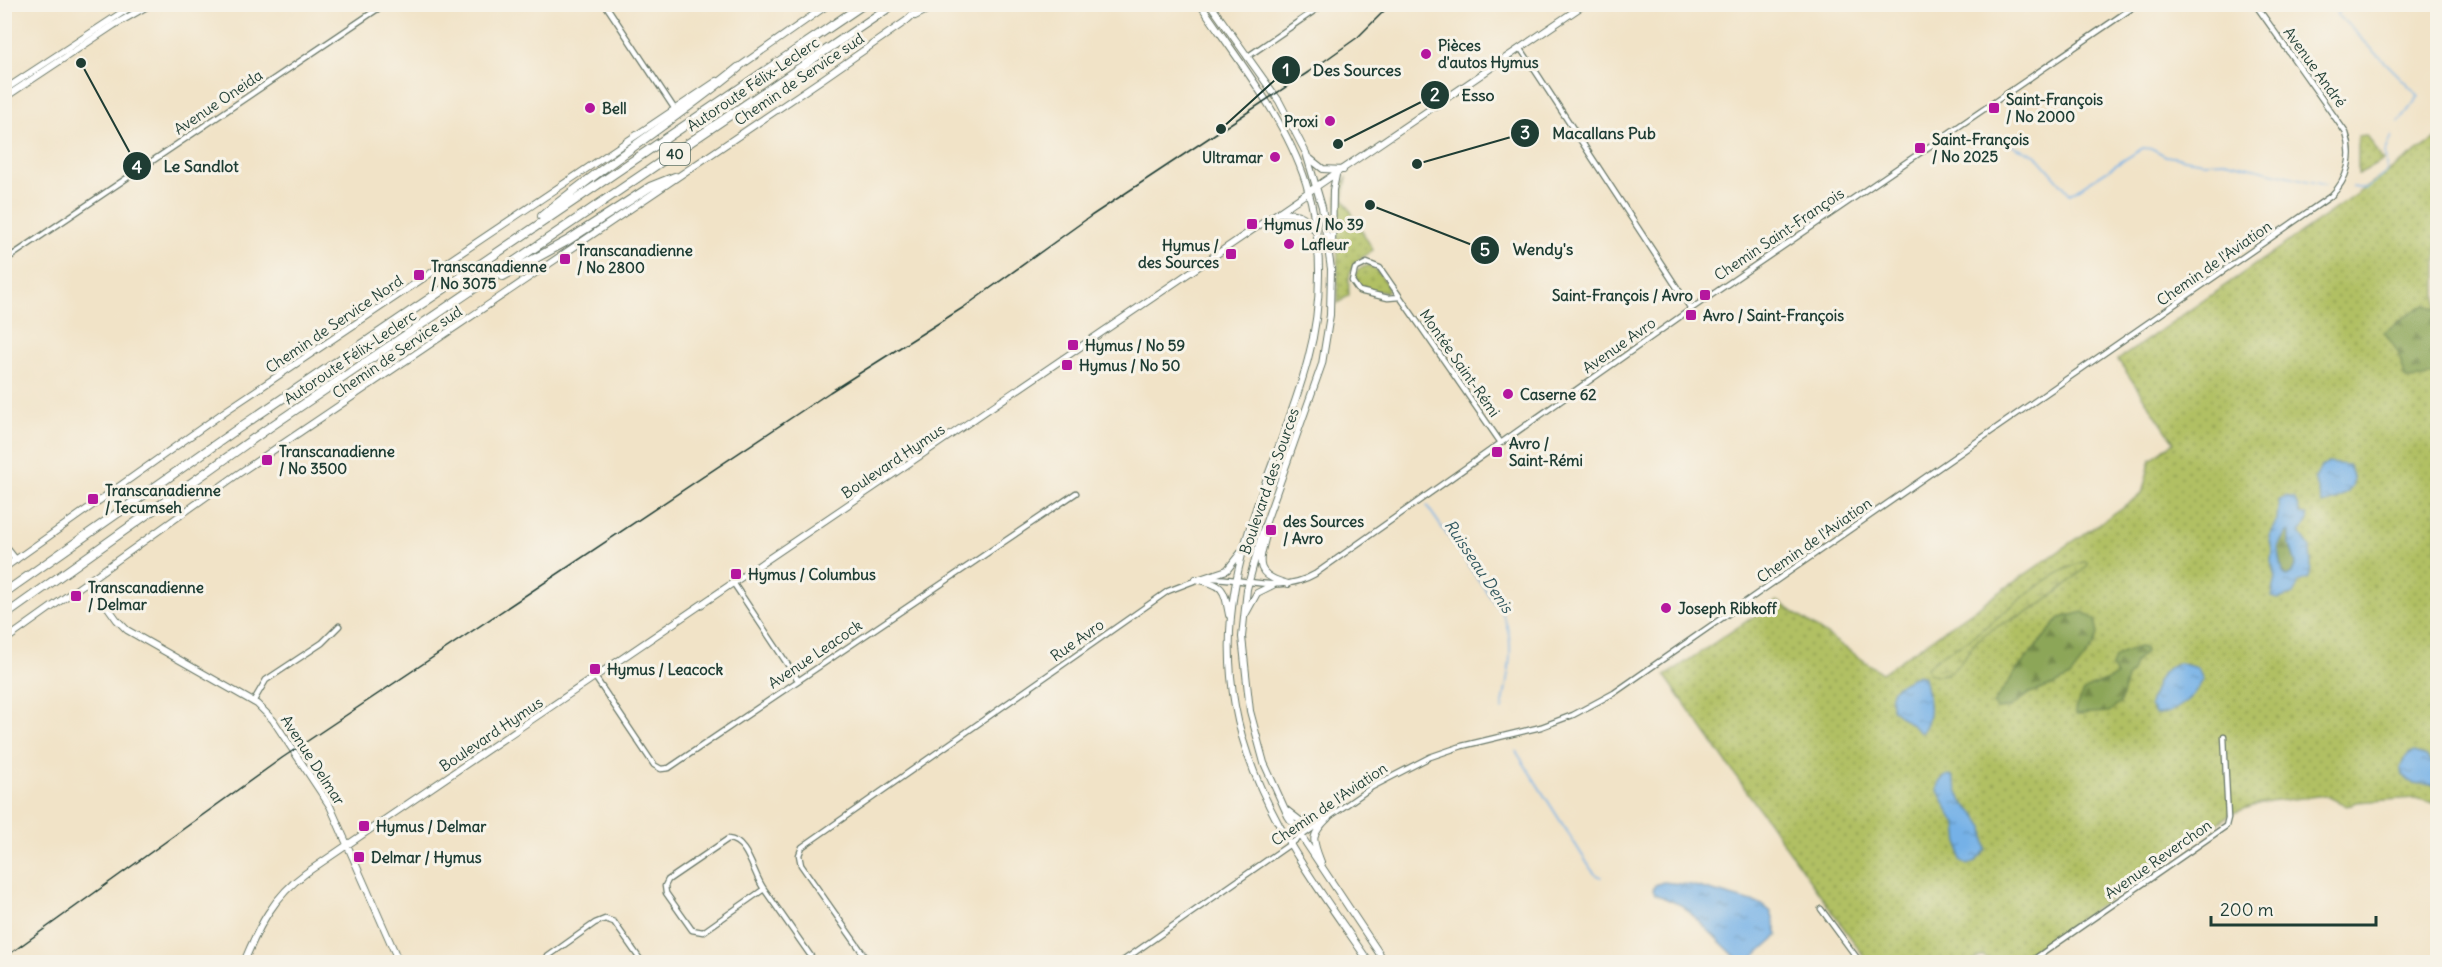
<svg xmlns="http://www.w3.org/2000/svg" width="2442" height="967" font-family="Delius,sans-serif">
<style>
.grass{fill:url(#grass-dots);stroke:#687e4c;stroke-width:1.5}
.forest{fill:url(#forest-firs);stroke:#567246;stroke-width:1.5}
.wetland{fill:url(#wetland-marsh);stroke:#687e4c;stroke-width:1.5}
.water{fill:url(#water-ripples);stroke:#4a778e;stroke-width:1.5;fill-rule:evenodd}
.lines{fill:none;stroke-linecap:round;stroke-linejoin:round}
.stream{stroke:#75b1e7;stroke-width:1.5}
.street-casing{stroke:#687767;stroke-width:7}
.secondary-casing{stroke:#687767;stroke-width:8}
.highway-casing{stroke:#687767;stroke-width:10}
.street{stroke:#fff;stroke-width:4.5}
.secondary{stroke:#fff;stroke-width:6}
.highway{stroke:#fff;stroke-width:8}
.tram{stroke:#1f3d34;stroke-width:1.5}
.poi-dot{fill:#b5179e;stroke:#f7f3e8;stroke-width:2}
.labels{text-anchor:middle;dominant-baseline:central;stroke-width:6;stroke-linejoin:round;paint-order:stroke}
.shield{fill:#f7f3e8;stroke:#60746a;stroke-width:1.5}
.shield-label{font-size:14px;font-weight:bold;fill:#1f3d34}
.poi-label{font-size:15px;font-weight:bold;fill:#1f3d34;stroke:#f7f3e8;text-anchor:start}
.street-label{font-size:15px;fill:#1f3d34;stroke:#f7f3e8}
.water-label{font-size:16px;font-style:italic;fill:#345a61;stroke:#f7f3e8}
.leader{fill:none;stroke:#1f3d34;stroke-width:2}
.callout-dot{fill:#1f3d34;stroke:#f7f3e8;stroke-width:2}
.mark-label{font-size:18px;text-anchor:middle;font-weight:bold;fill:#fff}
.callout-label{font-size:16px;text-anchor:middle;font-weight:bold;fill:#1f3d34;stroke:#f7f3e8;stroke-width:6;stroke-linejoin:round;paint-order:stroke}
</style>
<defs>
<pattern id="grass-dots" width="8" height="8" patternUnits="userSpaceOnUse" patternTransform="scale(1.5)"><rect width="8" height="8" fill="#b1c063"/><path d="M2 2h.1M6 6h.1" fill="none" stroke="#8f9d52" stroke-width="1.8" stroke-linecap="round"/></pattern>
<pattern id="forest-firs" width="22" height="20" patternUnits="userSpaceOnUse" patternTransform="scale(1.5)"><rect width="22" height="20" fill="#8ca659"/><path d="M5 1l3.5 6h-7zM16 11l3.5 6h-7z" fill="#72884a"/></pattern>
<pattern id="wetland-marsh" width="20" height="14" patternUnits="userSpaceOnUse" patternTransform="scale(1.5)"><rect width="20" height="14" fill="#b1c063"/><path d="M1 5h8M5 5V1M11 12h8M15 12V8" fill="none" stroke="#8f9d52"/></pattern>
<pattern id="water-ripples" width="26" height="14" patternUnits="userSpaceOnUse" patternTransform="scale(1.5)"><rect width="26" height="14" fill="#75b1e7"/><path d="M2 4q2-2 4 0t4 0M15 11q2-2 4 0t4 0" fill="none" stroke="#5f91bc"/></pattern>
</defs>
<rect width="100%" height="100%" fill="#f7f3e8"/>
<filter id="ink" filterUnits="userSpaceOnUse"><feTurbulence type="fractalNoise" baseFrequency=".0167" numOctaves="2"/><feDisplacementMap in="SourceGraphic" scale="12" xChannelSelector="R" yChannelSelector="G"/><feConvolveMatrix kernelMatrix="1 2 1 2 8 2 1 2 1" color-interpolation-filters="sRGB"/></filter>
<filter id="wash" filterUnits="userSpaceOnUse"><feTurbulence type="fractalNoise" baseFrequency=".008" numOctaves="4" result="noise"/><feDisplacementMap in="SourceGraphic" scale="24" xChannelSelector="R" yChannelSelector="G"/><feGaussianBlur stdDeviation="1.35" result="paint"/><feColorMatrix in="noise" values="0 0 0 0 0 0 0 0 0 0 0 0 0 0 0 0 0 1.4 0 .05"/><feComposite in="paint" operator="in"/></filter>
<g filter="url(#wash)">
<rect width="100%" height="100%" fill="#f1e3c7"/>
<path class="grass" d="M2367 135 2383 161 2358 174V136Z
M2437 138V804L2415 798 2356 802 2347 806 2325 795 2261 803 2233 813 2018 962H1989L1983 955 1972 962H1868L1665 676 1777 601 1882 673 2142 494 2151 459 2174 442 2118 360Z
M1347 177 1343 198 1373 250C1352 264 1347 268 1349 295L1338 303 1337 190Z
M1370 265C1379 271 1388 282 1388 292L1363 290C1356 285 1354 277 1358 269Z"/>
<path class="forest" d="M2426 305 2437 310V373L2424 378 2406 379 2398 352 2384 332 2418 308Z
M2286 532H2290V545L2296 563 2292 574 2286 577 2283 573 2278 548Z
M2084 612 2095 620 2098 634 2094 646 2070 677 2055 685 2030 693 2009 708 1997 709 1993 704 2016 671 2060 618Z
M2139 647 2144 648 2145 652 2135 663 2132 672 2127 678 2120 703 2109 712 2076 714 2075 709 2083 691 2116 676 2111 667C2115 652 2126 651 2139 647Z"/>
<path class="wetland" d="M2083 562H2087V566C2070 582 2052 598 2032 610 2014 620 1994 625 1979 639 1967 650 1962 666 1947 673 1940 676 1935 675 1928 673L1927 668C1937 655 1951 650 1965 642 2002 617 2042 575 2083 562Z"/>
<path class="water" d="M2328 463 2348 465C2363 488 2342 500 2322 504L2315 479 2321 466Z
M2286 496 2295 499 2300 514 2307 515 2308 520 2300 533 2310 548 2311 568 2309 578 2299 582 2294 594 2278 599 2272 597 2276 577 2271 562 2272 549 2269 536 2277 520 2279 501ZM2287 532H2290V545L2296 563 2292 574 2287 577 2283 573 2278 548Z
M2179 663 2198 668 2203 680C2194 696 2175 716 2155 714L2150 706C2153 689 2159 668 2179 663Z
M1918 675 1924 677C1928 697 1935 716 1921 733L1892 709C1885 686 1902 683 1918 675Z
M2414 752 2426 756 2437 767V787C2428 782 2411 786 2405 778 2396 769 2403 755 2414 752Z
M1946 776H1952L1962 802 1975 814 1984 827 1986 850 1976 861 1967 865 1961 860 1957 826 1938 791 1939 782Z
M1663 882 1691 885 1763 905 1771 912 1778 935 1748 962H1741L1683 906 1655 894 1653 890 1655 885Z"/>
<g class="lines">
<path class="stream" d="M2346 4 2337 14 2419 96 2399 122
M1991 136 2037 156 2070 194 2143 148 2153 149 2166 156 2204 162 2225 161 2325 185
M2352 187 2366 189 2387 172 2385 153 2392 136
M1427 506 1503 615C1517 646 1507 677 1502 710
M1516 751 1591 869 1596 875 1601 877"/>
</g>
</g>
<g filter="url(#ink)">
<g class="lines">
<g class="street-casing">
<path id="street" d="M605 4 674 108
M1521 49 1691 309
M1247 57 1324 4
M4 261 385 4
M1400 297 1388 298 1359 291 1352 281 1355 269 1367 263 1380 268 1501 443
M1207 578C1245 577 1279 595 1315 574L1691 309 2138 4
M734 584 798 680
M595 677 654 765 661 769 669 768 1076 493
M253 702 266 680 322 643 339 626
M764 889 703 932 692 930 666 893 665 886 668 880 728 839C748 840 753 874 764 889L815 962
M1821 909 1860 962
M540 962 595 923 605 919 614 922 642 962
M869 962 801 865 799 855 802 847 1168 591 1199 579
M1121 962 1372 787 1430 757 1462 746 1541 727 1573 715 1614 693 2331 196C2348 179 2354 156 2346 133L2255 4
M2030 962 2226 826 2228 818 2224 736"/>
</g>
<g class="secondary-casing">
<path id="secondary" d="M1200 4C1238 60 1285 118 1306 183 1323 238 1323 304 1308 359 1288 436 1249 507 1235 587 1228 626 1228 667 1235 706 1252 803 1315 883 1369 962
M1210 4 1279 101 1306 153 1322 207 1331 269 1330 315 1322 364 1262 533 1247 589 1242 637 1250 711 1264 763 1288 816 1385 962
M915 16 939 4
M736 69 829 4
M4 90 135 4
M4 98 114 25 151 4
M1309 158 1323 169 1343 170
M1280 213C1297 213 1305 214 1314 229
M1332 248 1333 190 1336 175
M1268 527C1261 559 1249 574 1288 584
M4 545 16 560
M4 568 227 410 717 81
M1196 579C1224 585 1224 588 1229 615
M1200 579 1227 570 1242 551
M89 581 117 620 127 630 257 704 273 720 330 806 399 962
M1245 615 1257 593 1273 585
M4 641 238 474 824 78 906 21 925 4
M1285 809 1303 823 1327 819
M1321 862C1312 839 1310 836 1328 818
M244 962C259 926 273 897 306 873L1585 4"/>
</g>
<g class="highway-casing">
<path id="highway" d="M542 216C605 164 675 120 738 68
M503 276 567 241 650 187 675 177
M4 593 236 430 864 4
M4 616 270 427 894 4"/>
</g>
<use href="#street" class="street"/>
<use href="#secondary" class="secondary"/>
<use href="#highway" class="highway"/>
<path class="tram" d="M4 958 282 758 830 392 964 307 1091 216 1313 69 1358 37 1391 4"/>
</g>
</g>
<g class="poi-dot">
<circle cx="1426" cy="54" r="6"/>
<circle cx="590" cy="108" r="6"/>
<rect x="1988" y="102" width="12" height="12" rx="3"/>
<circle cx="1330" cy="121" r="6"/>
<rect x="1914" y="142" width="12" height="12" rx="3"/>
<circle cx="1275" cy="157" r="6"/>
<rect x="1246" y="218" width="12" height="12" rx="3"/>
<circle cx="1289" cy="244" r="6"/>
<rect x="1225" y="248" width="12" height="12" rx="3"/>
<rect x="559" y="253" width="12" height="12" rx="3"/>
<rect x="413" y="269" width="12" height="12" rx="3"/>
<rect x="1699" y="289" width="12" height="12" rx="3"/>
<rect x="1685" y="309" width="12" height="12" rx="3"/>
<rect x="1067" y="339" width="12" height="12" rx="3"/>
<rect x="1061" y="359" width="12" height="12" rx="3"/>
<circle cx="1508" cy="394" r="6"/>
<rect x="1491" y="446" width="12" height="12" rx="3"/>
<rect x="261" y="454" width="12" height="12" rx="3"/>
<rect x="87" y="493" width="12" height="12" rx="3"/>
<rect x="1265" y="524" width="12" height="12" rx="3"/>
<rect x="730" y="568" width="12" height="12" rx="3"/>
<rect x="70" y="590" width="12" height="12" rx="3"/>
<circle cx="1666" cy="608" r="6"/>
<rect x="589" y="663" width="12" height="12" rx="3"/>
<rect x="358" y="820" width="12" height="12" rx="3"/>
<rect x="353" y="851" width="12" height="12" rx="3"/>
</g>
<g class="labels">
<rect class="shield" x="660" y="143" width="30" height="22" rx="4.5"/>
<g class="shield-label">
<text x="675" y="154">40</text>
</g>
<g class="poi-label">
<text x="1438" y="45">Pièces<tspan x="1438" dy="17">d'autos Hymus</tspan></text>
<text x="2006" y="99">Saint-François<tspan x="2006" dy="17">/ No 2000</tspan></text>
<text x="602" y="108">Bell</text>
<text x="1318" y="121" text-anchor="end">Proxi</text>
<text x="1932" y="139">Saint-François<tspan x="1932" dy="17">/ No 2025</tspan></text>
<text x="1263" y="157" text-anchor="end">Ultramar</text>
<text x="1264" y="224">Hymus / No 39</text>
<text x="1301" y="244">Lafleur</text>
<text x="1219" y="245" text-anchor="end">Hymus /<tspan x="1219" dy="17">des Sources</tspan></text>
<text x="577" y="250">Transcanadienne<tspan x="577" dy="17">/ No 2800</tspan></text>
<text x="431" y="266">Transcanadienne<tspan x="431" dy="17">/ No 3075</tspan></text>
<text x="1693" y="295" text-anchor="end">Saint-François / Avro</text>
<text x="1703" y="315">Avro / Saint-François</text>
<text x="1085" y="345">Hymus / No 59</text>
<text x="1079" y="365">Hymus / No 50</text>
<text x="1520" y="394">Caserne 62</text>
<text x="1509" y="443">Avro /<tspan x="1509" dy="17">Saint-Rémi</tspan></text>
<text x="279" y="451">Transcanadienne<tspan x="279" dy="17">/ No 3500</tspan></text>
<text x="105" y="490">Transcanadienne<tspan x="105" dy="17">/ Tecumseh</tspan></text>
<text x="1283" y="521">des Sources<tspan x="1283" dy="17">/ Avro</tspan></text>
<text x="748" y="574">Hymus / Columbus</text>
<text x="88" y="587">Transcanadienne<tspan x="88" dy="17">/ Delmar</tspan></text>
<text x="1678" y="608">Joseph Ribkoff</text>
<text x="607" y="669">Hymus / Leacock</text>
<text x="376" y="826">Hymus / Delmar</text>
<text x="371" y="857">Delmar / Hymus</text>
</g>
<g class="street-label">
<text transform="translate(2315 67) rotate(54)">Avenue André</text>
<text transform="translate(799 79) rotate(-34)">Chemin de Service sud</text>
<text transform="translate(753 84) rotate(-34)">Autoroute Félix-Leclerc</text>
<text transform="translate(218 102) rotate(-34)">Avenue Oneida</text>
<text transform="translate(1779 234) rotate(-34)">Chemin Saint-François</text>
<text transform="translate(2214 263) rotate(-35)">Chemin de l'Aviation</text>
<text transform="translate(334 324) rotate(-34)">Chemin de Service Nord</text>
<text transform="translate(1619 345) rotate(-35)">Avenue Avro</text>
<text transform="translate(397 352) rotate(-34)">Chemin de Service sud</text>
<text transform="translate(350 357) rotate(-34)">Autoroute Félix-Leclerc</text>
<text transform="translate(1460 363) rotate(55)">Montée Saint-Rémi</text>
<text transform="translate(893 461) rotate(-34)">Boulevard Hymus</text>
<text transform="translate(1269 481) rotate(-71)">Boulevard des Sources</text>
<text transform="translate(1814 540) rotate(-35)">Chemin de l'Aviation</text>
<text transform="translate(1077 640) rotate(-35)">Rue Avro</text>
<text transform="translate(815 654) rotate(-34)">Avenue Leacock</text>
<text transform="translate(491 734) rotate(-34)">Boulevard Hymus</text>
<text transform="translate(313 760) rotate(57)">Avenue Delmar</text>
<text transform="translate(1329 804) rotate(-34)">Chemin de l'Aviation</text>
<text transform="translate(2158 859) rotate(-35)">Avenue Reverchon</text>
</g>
<g class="water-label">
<text transform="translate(1479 566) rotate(56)">Ruisseau Denis</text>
</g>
</g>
<path class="leader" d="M1221 129L1286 70M1338 144L1435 95M1417 164L1525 133M81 63L137 166M1370 205L1485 250"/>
<g class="callout-dot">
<circle cx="1221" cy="129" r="6"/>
<circle cx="1338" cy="144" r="6"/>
<circle cx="1417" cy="164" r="6"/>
<circle cx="81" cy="63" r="6"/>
<circle cx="1370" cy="205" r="6"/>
<circle cx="1286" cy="70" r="15"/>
<circle cx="1435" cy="95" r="15"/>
<circle cx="1525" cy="133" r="15"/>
<circle cx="137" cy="166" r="15"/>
<circle cx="1485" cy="250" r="15"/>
</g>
<g class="mark-label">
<text x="1286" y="76">1</text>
<text x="1435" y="101">2</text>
<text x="1525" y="139">3</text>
<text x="137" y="173">4</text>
<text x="1485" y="256">5</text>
</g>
<g class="callout-label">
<text x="1357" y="76">Des Sources</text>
<text x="1478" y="101">Esso</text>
<text x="1604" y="139">Macallans Pub</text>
<text x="201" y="172">Le Sandlot</text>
<text x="1543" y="255">Wendy's</text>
</g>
<rect width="2442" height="967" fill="none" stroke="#f7f3e8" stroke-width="24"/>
<path d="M2211 916v9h165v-9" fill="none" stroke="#1f3d34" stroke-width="3"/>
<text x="2220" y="916" font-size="18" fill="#1f3d34" stroke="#f7f3e8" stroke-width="4.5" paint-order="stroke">200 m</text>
</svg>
